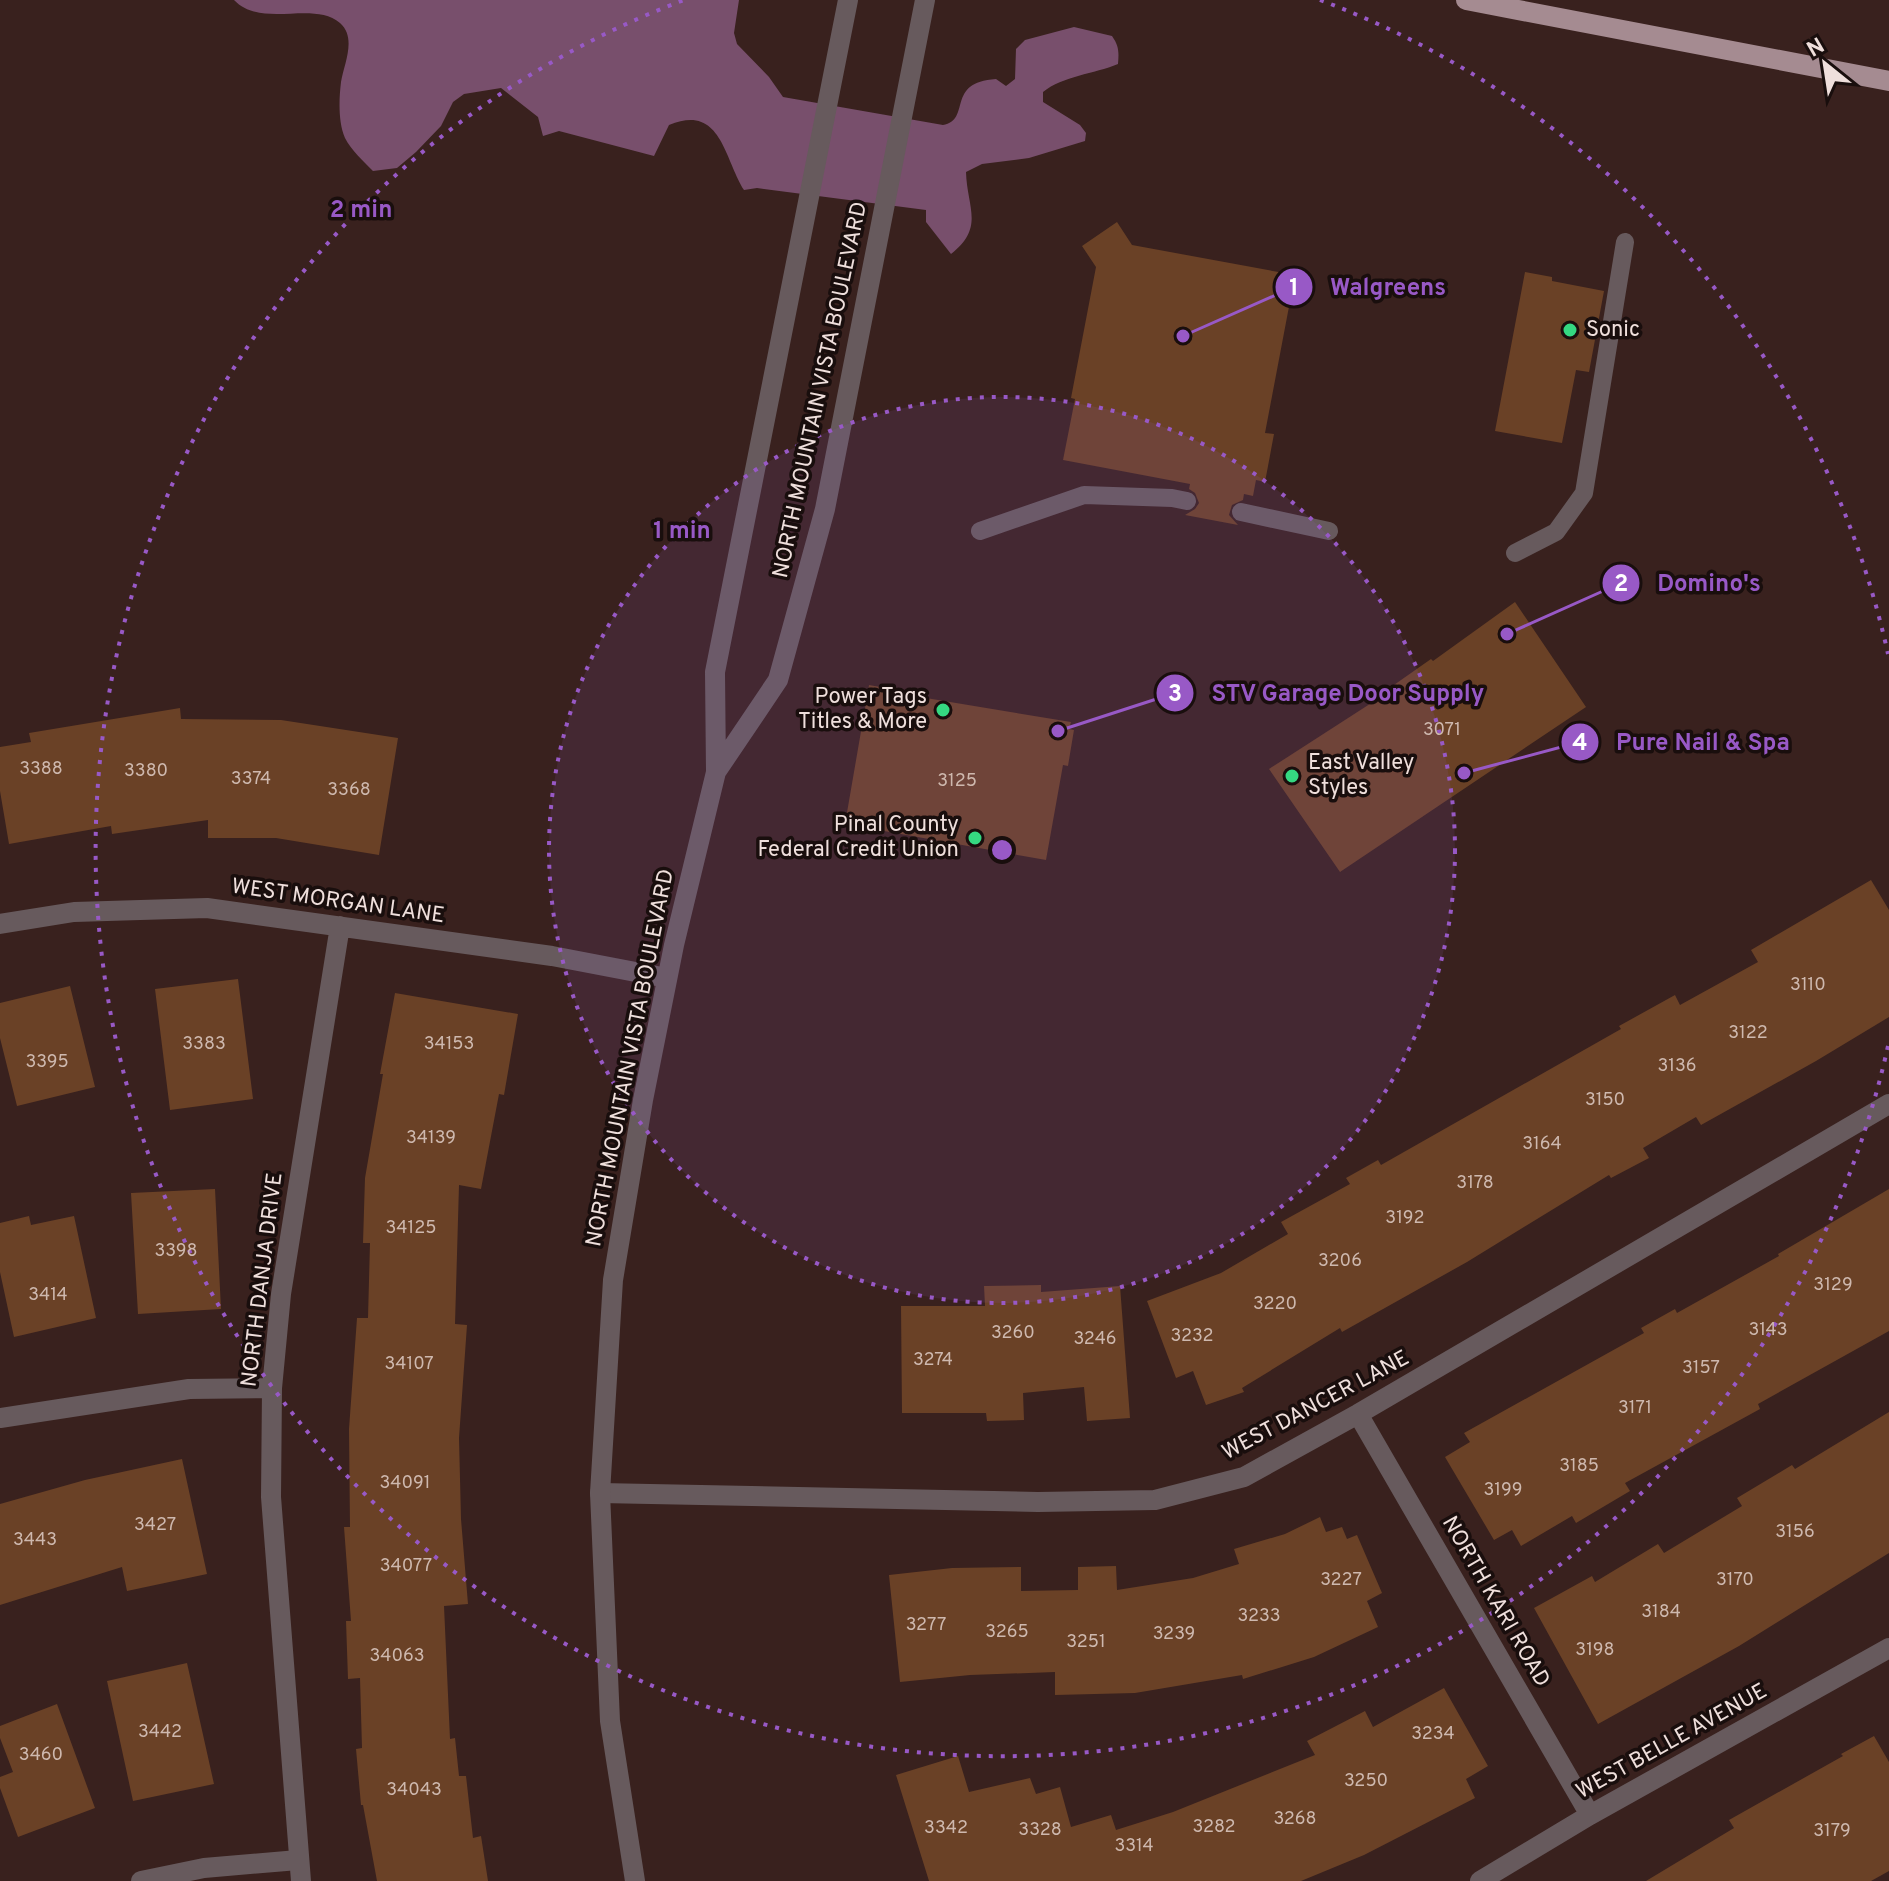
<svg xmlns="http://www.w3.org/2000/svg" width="1889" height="1881" font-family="Overpass,sans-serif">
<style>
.water{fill:#784f6c}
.building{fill:#6a4126}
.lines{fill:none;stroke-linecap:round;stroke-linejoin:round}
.service{stroke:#675a5d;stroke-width:18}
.minor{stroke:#675a5d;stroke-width:20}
.tertiary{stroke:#675a5d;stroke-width:20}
.primary{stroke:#a58b91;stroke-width:20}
.ring{fill:none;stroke:#9859c6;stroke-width:4;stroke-dasharray:4 8}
.poi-dot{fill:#35d881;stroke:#190e0d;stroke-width:3}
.labels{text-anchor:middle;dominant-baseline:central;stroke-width:7;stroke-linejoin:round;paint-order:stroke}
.number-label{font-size:18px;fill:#ceb8ae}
.poi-label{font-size:22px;fill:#efdfdc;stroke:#190e0d;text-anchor:start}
.street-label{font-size:22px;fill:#efdfdc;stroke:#190e0d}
.centre{fill:#9859c6;stroke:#190e0d;stroke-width:4}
.ring-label{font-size:24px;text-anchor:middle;font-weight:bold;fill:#9859c6;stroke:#190e0d;stroke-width:7;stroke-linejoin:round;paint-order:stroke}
.leader{fill:none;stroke:#9859c6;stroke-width:3}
.callout-dot{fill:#9859c6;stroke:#190e0d;stroke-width:3}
.mark-label{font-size:24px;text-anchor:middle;font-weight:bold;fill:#fff}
.callout-label{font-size:24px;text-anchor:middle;font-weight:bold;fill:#9859c6;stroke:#190e0d;stroke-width:7;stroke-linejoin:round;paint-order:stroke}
</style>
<rect width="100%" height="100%" fill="#39211e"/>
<path class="water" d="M234 0H739L734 33 737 44 769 77 783 97 943 125C972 120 945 82 996 79L1006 86 1015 79 1016 49 1025 40 1074 27 1112 36C1119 46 1119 52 1118 64 1094 74 1063 76 1043 92V102L1080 125 1086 133 1085 141 1029 158 982 164 966 172C967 208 985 227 951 254L926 222V210L757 188 744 190C724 158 721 103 669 125L654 156 559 131 543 136 538 117 501 88 464 94 453 102 441 126 416 152 397 168 373 171C363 161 351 150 345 138 338 122 339 99 341 82 344 64 357 38 340 23 313 0 262 29 234 0Z"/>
<path class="building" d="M1117 222 1132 245 1295 275 1265 433 1274 434 1265 482 1256 480 1253 496 1244 494 1243 500 1232 505 1229 515 1238 525 1185 515 1195 509 1199 503 1195 493 1189 489 1190 484 1063 460 1075 399 1071 398 1096 267 1082 246Z
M1525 272 1552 277V281L1604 291 1589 372 1576 370 1562 443 1495 431Z
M1515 602 1586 707 1340 872 1269 769 1393 689 1391 687 1431 659 1433 661Z
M869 685 915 693 914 696 1071 722 1069 729 1074 730 1068 766 1063 765 1046 860 845 824Z
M180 708 181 719 281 720 398 738 379 855 276 838H208V820L112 834 111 826 9 844 0 791V747L31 742 29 733Z
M1871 880 1889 910V1017L1816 1061 1701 1125 1696 1117 1643 1148 1649 1158 1611 1178 1609 1175 1467 1262 1342 1332 1340 1328 1242 1388 1244 1392 1206 1405 1193 1371 1176 1378 1147 1301 1221 1273 1288 1234 1281 1222 1350 1184 1346 1178 1378 1160 1381 1165 1621 1029 1619 1026 1675 995 1680 1005 1758 962 1751 950Z
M238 979 253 1099 170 1110 155 989Z
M70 986 95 1087 17 1106 0 1038V1003Z
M395 993 518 1014 504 1095 499 1094 481 1189 459 1185 455 1324 467 1325 459 1438 461 1519 468 1604 444 1606 450 1739 455 1738 459 1776H466L473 1838 481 1836 488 1881H377L363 1805H361L356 1749 362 1748 360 1678 348 1679 346 1621H351L344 1527H350L349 1429 357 1318H368L370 1243H363L365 1178 383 1074H380Z
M215 1189 221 1309 138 1314 131 1193Z
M1889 1189V1331L1758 1404 1760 1409 1625 1483 1630 1491 1576 1523 1572 1516 1521 1546 1512 1530 1494 1540 1445 1457 1470 1442 1464 1433 1644 1333 1641 1328 1675 1309 1677 1313 1779 1256 1778 1254Z
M29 1216 31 1225 74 1216 96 1318 14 1337 0 1272V1223Z
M1041 1285V1292L1120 1286 1130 1418 1087 1421 1084 1387 1023 1393 1024 1420 987 1421 986 1413H902L901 1306H985L984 1286Z
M1889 1412V1553L1739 1646 1598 1724 1534 1608 1592 1576 1595 1582 1658 1544 1664 1553 1742 1506 1737 1498 1792 1465 1795 1469Z
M182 1459 207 1574 127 1591 122 1567 0 1605V1504L85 1480Z
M1320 1517 1326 1532 1342 1527 1347 1539 1357 1535 1382 1593 1367 1601 1378 1627 1314 1657 1243 1679 1242 1675 1135 1693 1055 1695V1672L970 1675 900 1682 889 1575 952 1568 1021 1567V1591L1078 1590V1567L1116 1566 1117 1590 1193 1578 1239 1564 1234 1549 1285 1534Z
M187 1663 214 1784 133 1801 107 1681Z
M1444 1688 1488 1766 1466 1779 1475 1798 1364 1855 1301 1881H929L896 1775 958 1756 969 1792 1030 1778 1036 1794 1060 1787 1071 1827 1111 1815 1116 1830 1173 1812 1315 1755 1307 1741 1365 1711 1373 1727Z
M57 1704 95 1808 18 1837 0 1788V1777L13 1772 0 1738V1726Z
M1874 1736 1889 1762V1871L1871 1881H1646L1734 1828 1729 1820 1843 1756 1841 1754Z"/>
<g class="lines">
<path class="service" d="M1241 512 1329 531
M980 531 1084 495 1172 498 1187 501
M1515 553 1556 532 1584 493 1625 242"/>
<path class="minor" d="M0 924 74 912 207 908 552 956 667 978
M1358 1414 1590 1815
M0 1418 189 1389 272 1388
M600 1493 1038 1502 1155 1500 1244 1477 1358 1414 1889 1104
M141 1881 204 1868 298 1860
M301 1881 271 1497 272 1388 281 1294 340 926
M1480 1881 1590 1815 1889 1648"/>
<path class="tertiary" d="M716 772 778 680 825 509 925 0
M635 1881 610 1721 600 1493 613 1280 643 1100 674 945 716 772 715 672 848 0"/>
<path class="primary" d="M1466 0 1889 81"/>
</g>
<circle cx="1002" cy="850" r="453" fill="#9859c6" fill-opacity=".12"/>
<g class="ring">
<circle cx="1002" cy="850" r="453"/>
<path d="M1888 1046A907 907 0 1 1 684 0M1320 0A907 907 0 0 1 1888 654"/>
</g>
<g class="poi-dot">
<circle cx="1570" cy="330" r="8"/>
<circle cx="943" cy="710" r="8"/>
<circle cx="1292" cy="776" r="8"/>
<circle cx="975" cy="838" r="8"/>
</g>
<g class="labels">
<g class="number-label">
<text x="1442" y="730">3071</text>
<text x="41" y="769">3388</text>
<text x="146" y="771">3380</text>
<text x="251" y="779">3374</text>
<text x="957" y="781">3125</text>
<text x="349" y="790">3368</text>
<text x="1808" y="985">3110</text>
<text x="1748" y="1033">3122</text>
<text x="204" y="1044">3383</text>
<text x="449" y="1044">34153</text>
<text x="47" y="1062">3395</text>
<text x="1677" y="1066">3136</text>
<text x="1605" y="1100">3150</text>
<text x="431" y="1138">34139</text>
<text x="1542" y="1144">3164</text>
<text x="1475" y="1183">3178</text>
<text x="1405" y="1218">3192</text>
<text x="411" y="1228">34125</text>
<text x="176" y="1251">3398</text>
<text x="1340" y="1261">3206</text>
<text x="1833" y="1285">3129</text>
<text x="48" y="1295">3414</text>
<text x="1275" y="1304">3220</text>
<text x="1768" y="1330">3143</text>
<text x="1013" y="1333">3260</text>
<text x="1192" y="1336">3232</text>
<text x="1095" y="1339">3246</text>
<text x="933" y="1360">3274</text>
<text x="409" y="1364">34107</text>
<text x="1701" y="1368">3157</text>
<text x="1635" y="1408">3171</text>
<text x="1579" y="1466">3185</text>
<text x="405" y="1483">34091</text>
<text x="1503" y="1490">3199</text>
<text x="155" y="1525">3427</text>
<text x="1795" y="1532">3156</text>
<text x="35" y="1540">3443</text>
<text x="406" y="1566">34077</text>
<text x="1341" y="1580">3227</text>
<text x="1735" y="1580">3170</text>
<text x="1661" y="1612">3184</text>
<text x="1259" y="1616">3233</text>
<text x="926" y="1625">3277</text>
<text x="1007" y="1632">3265</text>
<text x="1174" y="1634">3239</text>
<text x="1086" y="1642">3251</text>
<text x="1595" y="1650">3198</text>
<text x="397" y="1656">34063</text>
<text x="160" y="1732">3442</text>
<text x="1433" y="1734">3234</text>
<text x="41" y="1755">3460</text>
<text x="1366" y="1781">3250</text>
<text x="414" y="1790">34043</text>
<text x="1295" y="1819">3268</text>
<text x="1214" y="1827">3282</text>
<text x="946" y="1828">3342</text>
<text x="1040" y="1830">3328</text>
<text x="1832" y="1831">3179</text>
<text x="1134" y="1846">3314</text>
</g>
<g class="poi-label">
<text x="1586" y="330">Sonic</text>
<text x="927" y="697" text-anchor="end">Power Tags<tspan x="927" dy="25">Titles &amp; More</tspan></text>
<text x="1308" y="763">East Valley<tspan x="1308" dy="25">Styles</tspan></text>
<text x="959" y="825" text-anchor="end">Pinal County<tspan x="959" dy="25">Federal Credit Union</tspan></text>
</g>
<g class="street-label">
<text transform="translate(821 390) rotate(-78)">NORTH MOUNTAIN VISTA BOULEVARD</text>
<text transform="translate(338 902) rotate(8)">WEST MORGAN LANE</text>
<text transform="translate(631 1058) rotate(-79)">NORTH MOUNTAIN VISTA BOULEVARD</text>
<text transform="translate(263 1280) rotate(-83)">NORTH DANJA DRIVE</text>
<text transform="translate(1316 1406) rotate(-28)">WEST DANCER LANE</text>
<text transform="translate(1495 1602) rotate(60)">NORTH KARI ROAD</text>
<text transform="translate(1672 1742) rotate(-29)">WEST BELLE AVENUE</text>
</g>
</g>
<circle cx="1002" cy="850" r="12" class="centre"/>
<g class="ring-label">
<text x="361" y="217">2 min</text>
<text x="682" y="538">1 min</text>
</g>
<path class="leader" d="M1183 336L1294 287M1507 634L1621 583M1058 731L1175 693M1464 773L1580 742"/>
<g class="callout-dot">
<circle cx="1183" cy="336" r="8"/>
<circle cx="1507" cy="634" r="8"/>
<circle cx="1058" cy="731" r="8"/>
<circle cx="1464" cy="773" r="8"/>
<circle cx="1294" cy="287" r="20"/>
<circle cx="1621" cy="583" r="20"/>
<circle cx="1175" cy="693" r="20"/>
<circle cx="1580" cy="742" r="20"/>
</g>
<g class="mark-label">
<text x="1294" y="295">1</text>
<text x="1621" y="591">2</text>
<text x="1175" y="701">3</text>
<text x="1580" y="750">4</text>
</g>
<g class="callout-label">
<text x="1388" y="295">Walgreens</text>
<text x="1709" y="591">Domino's</text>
<text x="1348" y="701">STV Garage Door Supply</text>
<text x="1703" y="750">Pure Nail &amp; Spa</text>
</g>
<g transform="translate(1825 64) rotate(330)" stroke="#190e0d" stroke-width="6" paint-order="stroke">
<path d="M0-6L14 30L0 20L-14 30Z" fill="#efdfdc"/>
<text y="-12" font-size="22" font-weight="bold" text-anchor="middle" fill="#efdfdc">N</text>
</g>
</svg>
